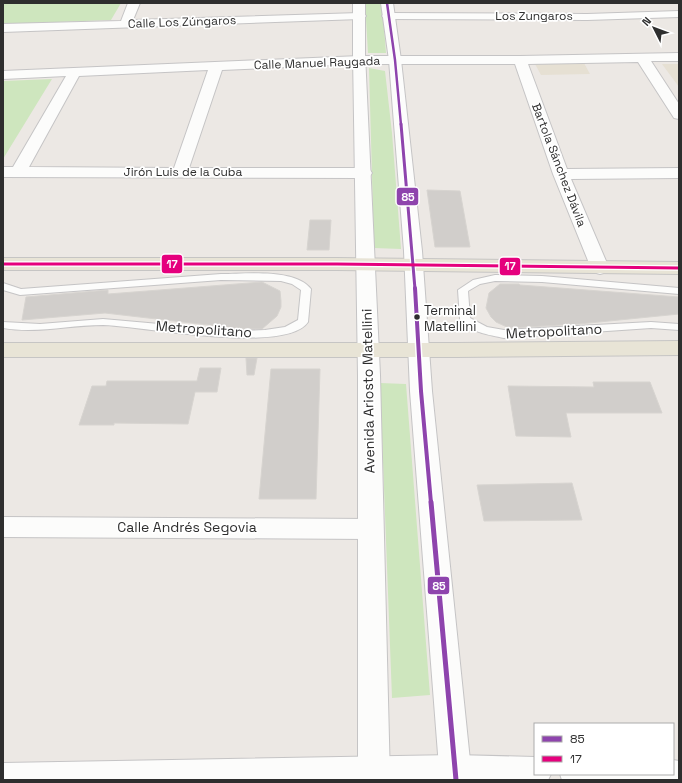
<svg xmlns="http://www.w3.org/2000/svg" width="682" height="783" font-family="'Space Grotesk',sans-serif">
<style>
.education{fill:#e6e0d3}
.green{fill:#cee6be}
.building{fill:#d1cecb;stroke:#d7d4d0}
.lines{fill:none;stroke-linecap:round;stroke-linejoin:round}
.service-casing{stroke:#c5c4c5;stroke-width:2}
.minor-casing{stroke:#c5c4c5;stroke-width:2}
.secondary-casing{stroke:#c5c4c5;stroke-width:2}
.primary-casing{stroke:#c6c5c4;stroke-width:2}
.service{fill:#fcfcfb;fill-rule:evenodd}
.minor{fill:#fcfcfb;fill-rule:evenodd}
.secondary{fill:#fcfcfb;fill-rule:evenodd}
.primary{fill:#e8e4d6;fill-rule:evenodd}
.bus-1-far3-casing{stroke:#fff;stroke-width:4}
.bus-1-far2-casing{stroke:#fff;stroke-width:5.5}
.bus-1-far1-casing{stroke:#fff;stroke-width:7}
.bus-1-casing{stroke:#fff;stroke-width:8}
.bus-2-casing{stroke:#fff;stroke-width:5.5}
.bus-1-far3{stroke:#8e44ad;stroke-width:2.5}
.bus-1-far2{stroke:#8e44ad;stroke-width:3}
.bus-1-far1{stroke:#8e44ad;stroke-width:4}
.bus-1{stroke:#8e44ad;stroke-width:5}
.bus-2{stroke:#e5007d;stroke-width:3}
.bus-dot{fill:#2e2e2e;stroke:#fff;stroke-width:1.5}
.labels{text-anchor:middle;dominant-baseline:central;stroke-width:3.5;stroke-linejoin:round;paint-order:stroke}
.far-street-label{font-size:12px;fill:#2e2e2e;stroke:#fff}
.bus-label{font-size:13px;fill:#2e2e2e;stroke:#fff;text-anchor:start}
.street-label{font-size:14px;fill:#2e2e2e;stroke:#fff}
.line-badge{stroke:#fff;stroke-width:1.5}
.badge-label{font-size:11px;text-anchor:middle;font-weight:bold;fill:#fff}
</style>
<rect width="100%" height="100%" fill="#ece8e4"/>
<path class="education" d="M584 63 590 74 541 75 535 64Z
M662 64H679V87Z"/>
<path class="green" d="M3 3H121L111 20 3 24Z
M365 3H382L386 53H368Z
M369 68 385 71 392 133 401 249 374 248Z
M52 79 3 159V81Z
M380 383 406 384 430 695 392 698Z"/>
<path class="building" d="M427 190 460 191 470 247H435Z
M310 220H331L329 250H307Z
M262 282 280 291 281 301V307L277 316 262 329H243L105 313 22 320 26 297 108 290V294Z
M500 284H519L520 285 679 297V314L579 324 509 328 496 322 491 317 486 308 489 293Z
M246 358H257L254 375H247Z
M200 368H221L217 392H195L188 424 114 423V425H79L92 386H106L107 381H197Z
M271 369H320L316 499H259Z
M593 382H650L662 413H566L571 437 516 436 508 386 594 387Z
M572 483 582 520 484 521 477 485Z"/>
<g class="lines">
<g class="service-casing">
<path id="service" d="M221 274C245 274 295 268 311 289L308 322C286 355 142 326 103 325 69 325 37 334 3 328V322L40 324 103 319 238 331 265 330 285 327 298 320 301 290 292 284 281 281 221 280 20 295 3 290V283L21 289Z
M495 275 542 276 679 288V294L542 282 495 281 480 284 468 291 470 318 487 327 504 330 651 322 679 324V330L651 328 504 338C489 335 469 332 460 319L458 290 473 280Z"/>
</g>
<g class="minor-casing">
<path id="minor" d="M128 3H140L133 20 360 13 364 14 366 16 364 18 360 19 3 32V24L121 21Z
M679 11V17L587 20 388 19 384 18 382 16 384 14 388 13 587 14Z
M679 53V61H651L679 104V119L674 118 638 62 528 64 567 169 679 168V178L571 179 609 268 607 272 600 274 593 272 591 268 553 174 515 64H360L222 70 189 168H364L370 170 372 173 370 176 364 178 3 177V167H13L66 76 3 79V71L360 56H520ZM208 70 174 168 29 167 79 76Z
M3 517 370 519 379 522 383 529 379 536 370 539 3 537Z
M455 755 535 757V774H551L548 780H3V763Z
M673 760 679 761V780H562L560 774H673Z"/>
</g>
<g class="secondary-casing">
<path id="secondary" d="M353 3H365V54L380 375 390 780H358V375L353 54Z
M381 3H393L401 60 422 251 432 391 472 780H440L410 391 404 251 389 60Z"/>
</g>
<g class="primary-casing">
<path id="primary" d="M3 258H337L679 262V274L337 270H3Z
M679 341V355L456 357H3V343H456Z"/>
</g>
<use href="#service" class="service"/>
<use href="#minor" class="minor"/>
<use href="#secondary" class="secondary"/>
<use href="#primary" class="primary"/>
<g class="bus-1-far3-casing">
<path id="bus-1-far3" d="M387 3 395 60 401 125"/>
</g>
<g class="bus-1-far2-casing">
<path id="bus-1-far2" d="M401 124 415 289"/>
</g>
<g class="bus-1-far1-casing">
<path id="bus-1-far1" d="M415 288 421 391 431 503"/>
</g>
<g class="bus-1-casing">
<path id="bus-1" d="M431 502 456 780"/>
</g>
<g class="bus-2-casing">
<path id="bus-2" d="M3 264H337L679 268"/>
</g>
<use href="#bus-1-far3" class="bus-1-far3"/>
<use href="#bus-1-far2" class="bus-1-far2"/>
<use href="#bus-1-far1" class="bus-1-far1"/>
<use href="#bus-1" class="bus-1"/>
<use href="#bus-2" class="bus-2"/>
</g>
<circle class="bus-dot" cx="417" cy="317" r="3.5"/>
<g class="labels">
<g class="far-street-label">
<text x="534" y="16">Los Zungaros</text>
<text transform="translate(182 22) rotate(-2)">Calle Los Zúngaros</text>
<text transform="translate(317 63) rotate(-2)">Calle Manuel Raygada</text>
<text transform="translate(559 165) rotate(69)">Bartola Sánchez Dávila</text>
<text x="183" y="172">Jirón Luis de la Cuba</text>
</g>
<g class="bus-label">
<text x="424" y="310">Terminal<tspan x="424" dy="16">Matellini</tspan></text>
</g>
<g class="street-label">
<text transform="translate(204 329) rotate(4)">Metropolitano</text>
<text transform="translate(554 331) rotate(-3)">Metropolitano</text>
<text transform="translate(368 391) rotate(-91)">Avenida Ariosto Matellini</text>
<text x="187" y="527">Calle Andrés Segovia</text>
</g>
</g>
<g class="line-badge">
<rect x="396" y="187" width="23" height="19" rx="4" fill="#8e44ad"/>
<rect x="161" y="254" width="22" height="20" rx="4" fill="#e5007d"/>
<rect x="499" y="257" width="22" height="19" rx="4" fill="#e5007d"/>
<rect x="427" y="576" width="23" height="19" rx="4" fill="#8e44ad"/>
</g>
<g class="badge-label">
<text x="408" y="201">85</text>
<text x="172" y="268">17</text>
<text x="510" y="270">17</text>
<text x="439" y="590">85</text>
</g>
<rect width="682" height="783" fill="none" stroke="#2e2e2e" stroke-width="8"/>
<rect x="534" y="723" width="140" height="52" fill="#ffffff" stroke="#ababab"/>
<rect x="542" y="736" width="20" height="6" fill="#8e44ad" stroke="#ababab"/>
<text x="570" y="743" font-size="12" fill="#2e2e2e">85</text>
<rect x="542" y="756" width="20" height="6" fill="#e5007d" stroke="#ababab"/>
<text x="570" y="763" font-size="12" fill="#2e2e2e">17</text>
<g transform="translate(654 28) rotate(312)" stroke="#ffffff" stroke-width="3" paint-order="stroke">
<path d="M0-3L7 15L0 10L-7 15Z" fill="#2e2e2e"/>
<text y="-6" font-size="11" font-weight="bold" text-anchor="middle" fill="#2e2e2e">N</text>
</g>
</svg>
